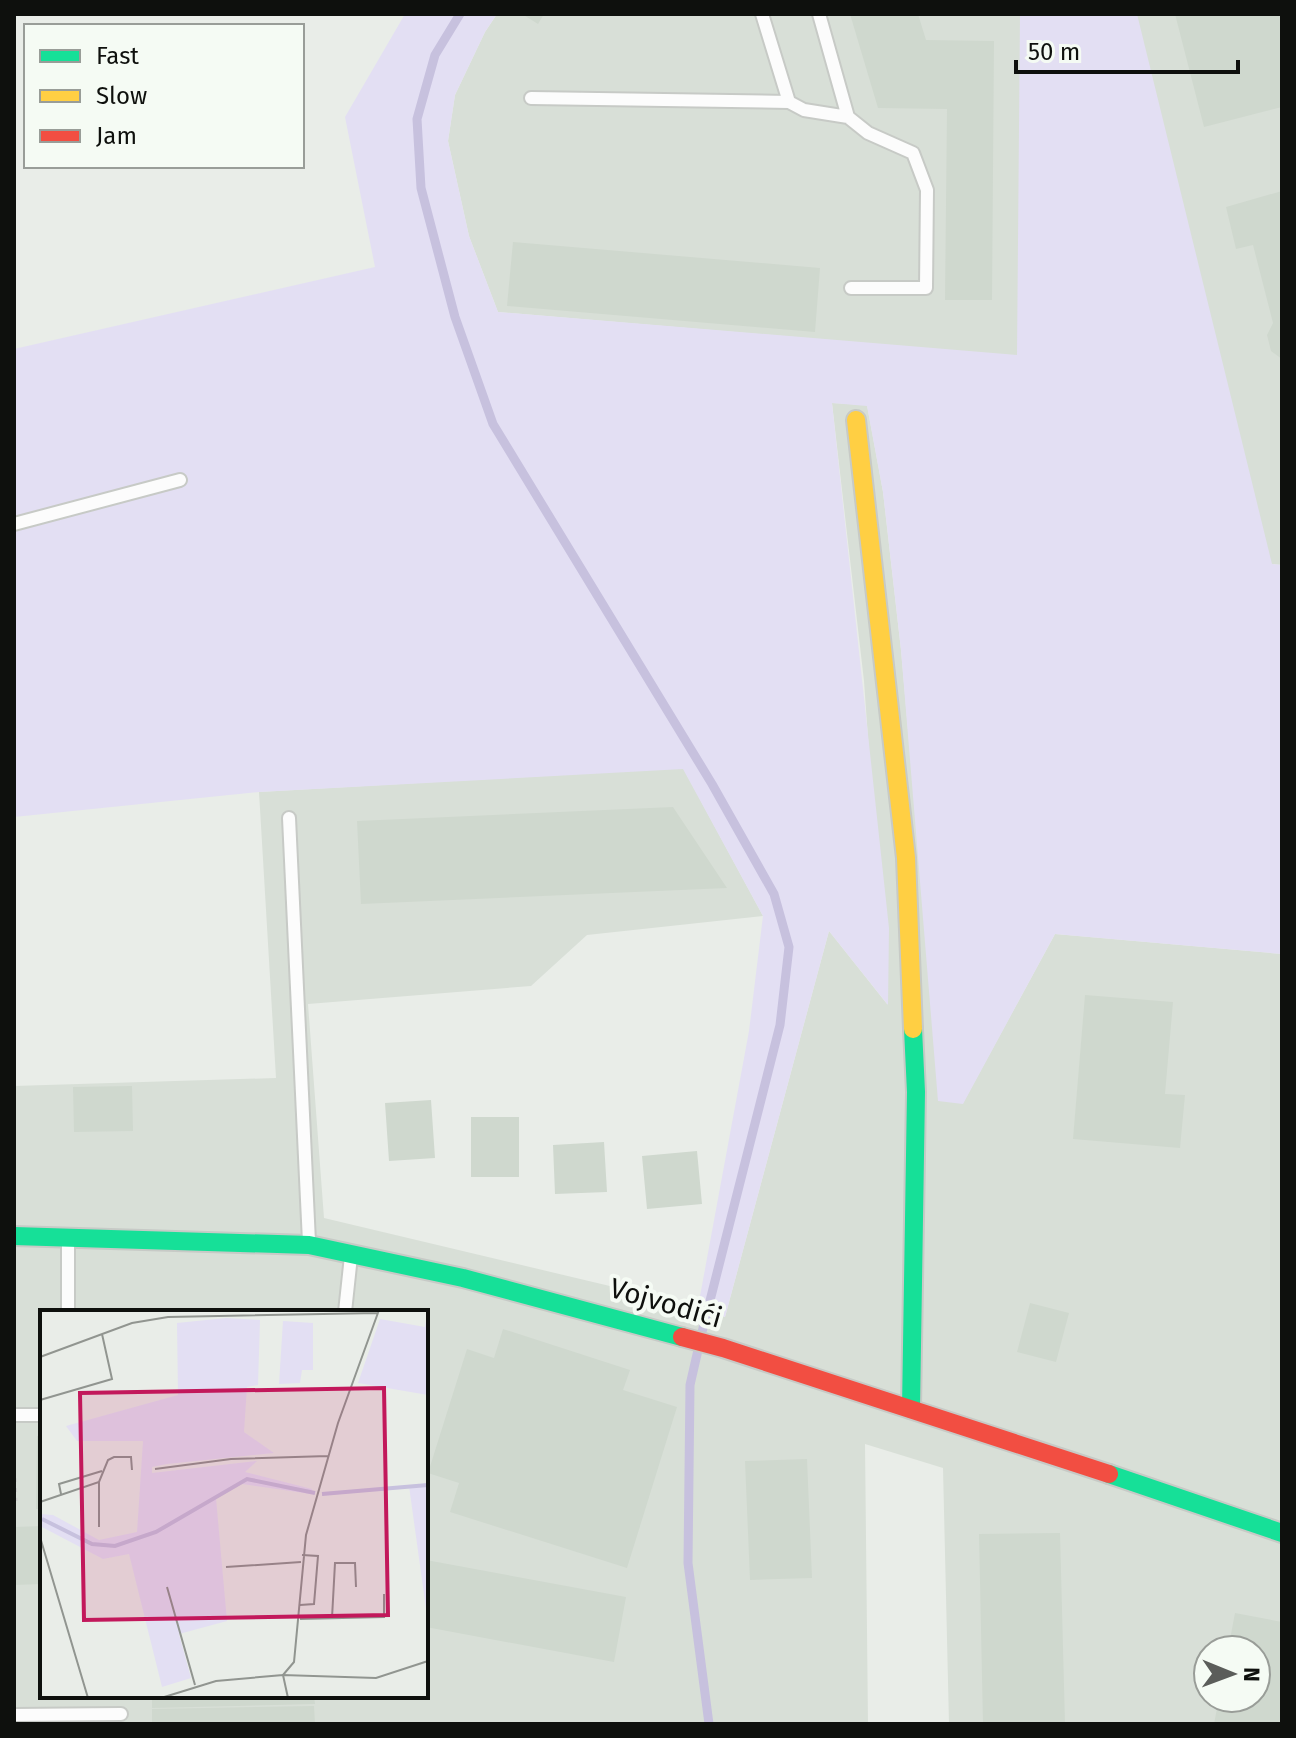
<svg xmlns="http://www.w3.org/2000/svg" width="1296" height="1738" font-family="'Fira Sans',sans-serif">
<style>
.built{fill:#d8dfd7;fill-rule:evenodd}
.green{fill:#e3dff3}
.lines{fill:none;stroke-linecap:round;stroke-linejoin:round}
.stream{stroke:#c7c1de;stroke-width:9}
.building{fill:#cfd8ce}
.lane-casing{stroke:#c7cac6;stroke-width:16}
.fast-casing{stroke:#c7cac6;stroke-width:22}
.slow-casing{stroke:#c7cac6;stroke-width:22}
.jam-casing{stroke:#c7cac6;stroke-width:22}
.path{stroke:#cecece;stroke-width:5;stroke-dasharray:4 6;stroke-linecap:butt}
.lane{stroke:#fcfcfc;stroke-width:12}
.fast{stroke:#16e098;stroke-width:18}
.slow{stroke:#ffcf43;stroke-width:18}
.jam{stroke:#f24e42;stroke-width:18}
.labels{text-anchor:middle;dominant-baseline:central;stroke-width:8;stroke-linejoin:round;paint-order:stroke}
.street-label{font-size:28px;fill:#0e100d;stroke:#f5fbf4}
.inset-river{fill:none;stroke:#c7c1de;stroke-width:4}
.inset-road{fill:none;stroke:#919590;stroke-width:2}
.view{fill:#c2185b;fill-opacity:0.15;stroke:#c2185b;stroke-width:4}
.inset-edge{fill:none;stroke:#0e100d;stroke-width:4}
</style>
<rect width="100%" height="100%" fill="#e9ede8"/>
<path class="built" d="M497 14H1282V565L1272 564 1032 357 498 312 469 236 448 141 455 95 485 32Z
M832 403 867 405 883 492 901 650 924 912 963 1103 1055 934 1282 954V1496L1280 1508 1282 1512V1724H949L943 1468 865 1444 868 1724H14V1086L276 1078 259 792 683 768 763 916 587 935 531 986 308 1004 324 1218 698 1307 725 1317 829 931 887 1004 864 681ZM42 1312H426V1696H42ZM1208 1650H1256V1698H1208Z"/>
<path class="green" d="M405 14H497L485 32 455 95 448 141 469 236 498 312 1017 355 1020 14H1137L1272 564 1282 565V954L1055 934 963 1104 938 1101 901 650 883 492 867 406 832 403 889 928 888 1005 829 931 725 1317 698 1307 749 1031 763 916 683 769 259 792 14 817V349L375 267 345 117Z"/>
<g class="lines">
<path class="stream" d="M460 14 435 55 417 119 421 188 455 317 493 424 712 784 774 894 789 947 780 1025 701 1336
M698 1350 690 1385 688 1563 709 1724"/>
</g>
<path class="building" d="M522 14H544L538 24Z
M850 14H918L926 40 994 41 992 300H945L947 109 878 108Z
M1175 14H1282V107L1204 127Z
M1282 191V359L1271 351 1267 335 1273 323 1253 245 1236 249 1226 207Z
M513 242 820 268 815 332 507 306Z
M673 807 727 888 361 904 357 821Z
M1085 995 1173 1002 1165 1094 1185 1095 1180 1148 1073 1139Z
M132 1086 133 1131 74 1132 73 1087Z
M431 1100 435 1158 389 1161 385 1103Z
M471 1117H519V1177H471Z
M604 1142 607 1192 555 1194 553 1145Z
M697 1151 702 1204 647 1209 642 1156Z
M1030 1303 1069 1313 1056 1362 1017 1352Z
M503 1329 630 1370 623 1390 677 1407 627 1568 450 1512 459 1483 428 1473 467 1349 494 1358Z
M37 1436H42V1509H36Z
M807 1459 812 1578 750 1580 745 1461Z
M42 1526V1584L14 1585V1527Z
M1060 1533 1065 1724H983L979 1534Z
M426 1560 626 1597 614 1662 426 1627Z
M1235 1613 1282 1622 1280 1724H1214L1219 1698H1256V1650H1228Z
M152 1696H314L315 1704 152 1708Z
M314 1706 315 1724H152V1709Z"/>
<g class="lines">
<g class="lane-casing">
<path id="lane" d="M762 14 789 102 804 110 848 117 868 133 913 153 927 190 926 288H851
M819 14 848 117
M531 98 789 102
M14 524 180 480
M289 818 309 1242
M68 1241V1312
M345 1312 351 1256
M14 1415H42
M14 1715 121 1714"/>
</g>
<g class="fast-casing">
<path id="fast" d="M14 1236 309 1245 463 1278 682 1337
M911 1409 916 1092 913 1029
M1109 1474 1282 1533"/>
</g>
<g class="slow-casing">
<path id="slow" d="M856 420 906 858 913 1029"/>
</g>
<g class="jam-casing">
<path id="jam" d="M682 1337 723 1348 1109 1474"/>
</g>
<path class="path" d="M14 1478 15 1501"/>
<use href="#lane" class="lane"/>
<use href="#fast" class="fast"/>
<use href="#slow" class="slow"/>
<use href="#jam" class="jam"/>
</g>
<g class="labels">
<g class="street-label">
<text transform="translate(666 1303) rotate(16)">Vojvodići</text>
</g>
</g>
<g transform="translate(40 1310)">
<rect width="388" height="388" fill="#e9ede8"/>
<path d="M388 0V85L318 73 340 9 385 17ZM186 8 220 10 218 75 207 77 204 122 234 143 127 154 112 157V163L217 151 205 162 272 179 271 184 202 174 176 188 187 311 139 324 151 368 122 377 89 244 63 249 0 216V204L13 205 59 230 97 222 103 131H37L26 116 138 85 137 13ZM243 11 273 13V60H262L260 73 239 74ZM388 173V313L369 176Z" fill="#e3dff3"/>
<path class="inset-river" d="M282 184 388 175M2 209 52 234 75 236 116 222 207 169 275 183"/>
<path class="inset-road" d="M0 47 92 13 128 7 338 3M0 90 72 69 62 24M115 159 191 149 288 146M59 172V217M21 184 19 174 62 161M0 192 59 172 68 150 74 147H91L92 160M0 227 48 388M186 257 261 252M127 277 155 375M260 295 274 294 278 246 262 245M292 308 295 253H315L316 277M260 309 344 307V284M121 388 176 371 243 365 254 352 266 225 298 113 339 0M248 388 243 365 336 368 388 351"/>
<path class="view" d="M344 78 348 305 44 310 40 83Z"/>
<rect width="388" height="388" class="inset-edge"/>
</g>
<rect width="1296" height="1738" fill="none" stroke="#0e100d" stroke-width="32"/>
<rect x="24" y="24" width="280" height="144" fill="#f5fbf4" stroke="#999d98" stroke-width="2"/>
<rect x="40" y="50" width="40" height="12" fill="#16e098" stroke="#999d98" stroke-width="2"/>
<text x="96" y="64" font-size="24" fill="#0e100d">Fast</text>
<rect x="40" y="90" width="40" height="12" fill="#ffcf43" stroke="#999d98" stroke-width="2"/>
<text x="96" y="104" font-size="24" fill="#0e100d">Slow</text>
<rect x="40" y="130" width="40" height="12" fill="#f24e42" stroke="#999d98" stroke-width="2"/>
<text x="96" y="144" font-size="24" fill="#0e100d">Jam</text>
<g transform="translate(1232 1674) rotate(91)"><circle r="38" fill="#f5fbf4" stroke="#999d98" stroke-width="2"/>
<path d="M0-6L14 30L0 20L-14 30Z" fill="#5b5d5a"/>
<text y="-12" font-size="22" font-weight="bold" text-anchor="middle" fill="#0e100d">N</text>
</g>
<path d="M1016 60v12h222v-12" fill="none" stroke="#0e100d" stroke-width="4"/>
<text x="1028" y="60" font-size="24" fill="#0e100d" stroke="#f5fbf4" stroke-width="6" paint-order="stroke">50 m</text>
</svg>
